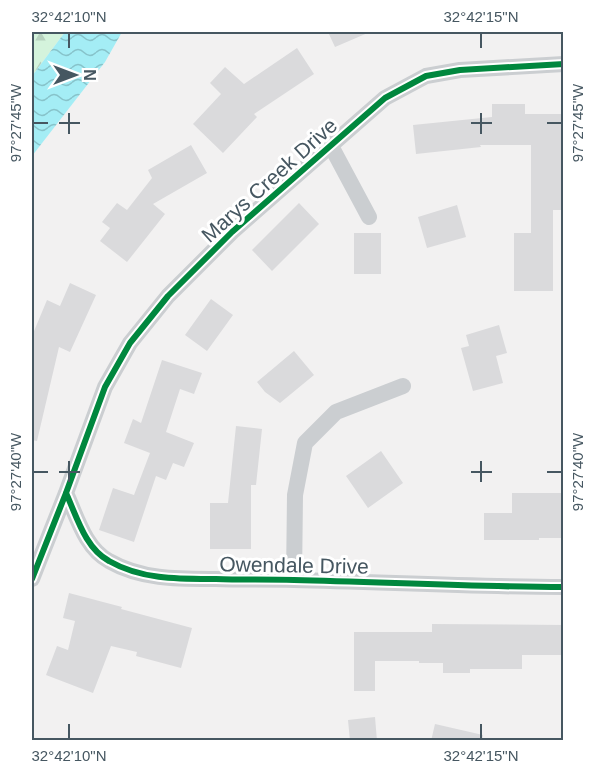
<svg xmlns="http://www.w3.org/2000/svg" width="595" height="772" font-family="Helvetica,sans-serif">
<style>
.forest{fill:url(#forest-firs)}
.water{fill:url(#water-waves)}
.building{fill:#dadadc}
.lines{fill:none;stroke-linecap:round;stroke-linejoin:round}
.street{stroke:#cbced1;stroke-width:16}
.cycleway-casing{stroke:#fff;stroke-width:10}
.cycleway{stroke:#00873e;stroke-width:6}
.ticks{fill:none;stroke:#465761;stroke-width:2}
.labels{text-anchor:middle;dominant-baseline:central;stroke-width:6;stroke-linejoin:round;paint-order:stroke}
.street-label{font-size:21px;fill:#465761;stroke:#fff}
.neatline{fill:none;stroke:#465761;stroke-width:2}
.ticks-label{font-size:15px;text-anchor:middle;fill:#465761}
</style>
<defs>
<pattern id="forest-firs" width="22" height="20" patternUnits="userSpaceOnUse" patternTransform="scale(1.5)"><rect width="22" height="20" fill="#d4f3dc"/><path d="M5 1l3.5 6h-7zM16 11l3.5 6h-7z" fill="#b7d2bf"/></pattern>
<pattern id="water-waves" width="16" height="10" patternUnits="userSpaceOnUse" patternTransform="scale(1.5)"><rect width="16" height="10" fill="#a4edf5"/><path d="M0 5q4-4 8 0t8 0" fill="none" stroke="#87c3ca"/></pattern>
</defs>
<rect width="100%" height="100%" fill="#f2f1f1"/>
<path class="forest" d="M32 32H65L32 76Z"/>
<path class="water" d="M65 32H122L105 62 32 156V76Z"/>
<path class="building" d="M328 32H370L335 47Z
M297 48 314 74 254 114 257 117 223 153 193 124 221 94 210 83 225 67 244 84Z
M492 104H525V114H561L563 210H553V291H514V233H531V145H480L481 147 416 154 413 125 492 117Z
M191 145 207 173 153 204 165 214 127 262 100 241 110 228 102 222 117 203 127 210 152 178 148 170Z
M299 203 319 224 272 271 252 250Z
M457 205 466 237 427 248 418 217Z
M354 233H381V274H354Z
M70 283 96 295 70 352 59 347 37 441 32 440V336L47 300 60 306Z
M211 299 233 315 207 351 185 335Z
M499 325 507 353 496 356 503 383 473 391 461 348 469 346 466 335Z
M294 351 314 375 280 403 265 392 257 382Z
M162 360 202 373 194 394 180 389 166 432 194 443 184 467 173 463 166 480 156 476 134 542 99 530 113 488 134 495 150 453 124 443 133 419 141 423Z
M236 426 262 429 256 485H251V549H210V503H228Z
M381 451 403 483 368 508 346 476Z
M512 493H564V538H539V540H484V513H512Z
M69 593 122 607 121 609 192 628 181 668 136 656 137 652 111 646 93 693 46 675 57 646 68 650 75 621 63 618Z
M432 624 564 625V655H522V669H470V673H443V663H419V661H375V691H354V632H432Z
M375 717 377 741H350L348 720Z
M435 724 483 735 482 741H431Z"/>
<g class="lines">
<path class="street" d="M331 146 369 217
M66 493C77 517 85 548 109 561 142 580 180 579 216 579 242 580 268 579 294 580 384 582 474 587 564 587
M32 579 66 493 105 387 130 343 168 296 232 232 385 98 426 76 460 70 564 64
M294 580 295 495 305 443 336 412 403 386"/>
<g class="cycleway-casing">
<path id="cycleway" d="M66 493C77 517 85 548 109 561 142 580 180 579 216 579 242 580 268 579 294 580 384 582 474 587 564 587
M32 579 66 493 105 387 130 343 168 296 232 232 385 98 426 76 460 70 564 64"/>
</g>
<use href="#cycleway" class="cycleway"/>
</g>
<path class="ticks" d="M69 33V48M481 33V48M69 113V134M481 113V134M33 123H48M59 123H80M471 123H492M547 123H562M69 461V482M481 461V482M33 472H48M59 472H80M471 472H492M547 472H562M69 724V739M481 724V739"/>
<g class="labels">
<g class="street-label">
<text transform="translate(269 180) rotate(-42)">Marys Creek Drive</text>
<text transform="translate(294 565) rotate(1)">Owendale Drive</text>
</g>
</g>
<rect width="595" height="772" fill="none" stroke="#ffffff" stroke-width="66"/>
<g transform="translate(75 75) rotate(90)" stroke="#ffffff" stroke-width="4.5" paint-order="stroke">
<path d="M0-4.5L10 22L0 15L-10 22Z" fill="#465761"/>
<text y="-9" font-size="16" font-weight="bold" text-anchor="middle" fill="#465761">N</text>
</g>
<rect x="33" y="33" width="529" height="706" class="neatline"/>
<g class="ticks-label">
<text x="69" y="22">32°42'10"N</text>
<text x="481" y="22">32°42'15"N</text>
<text transform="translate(578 123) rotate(-90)" y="5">97°27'45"W</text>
<text transform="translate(16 123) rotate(-90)" y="5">97°27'45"W</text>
<text transform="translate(16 472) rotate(-90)" y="5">97°27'40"W</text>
<text transform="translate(578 472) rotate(-90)" y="5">97°27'40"W</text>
<text x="69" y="761">32°42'10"N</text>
<text x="481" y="761">32°42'15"N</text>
</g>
</svg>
